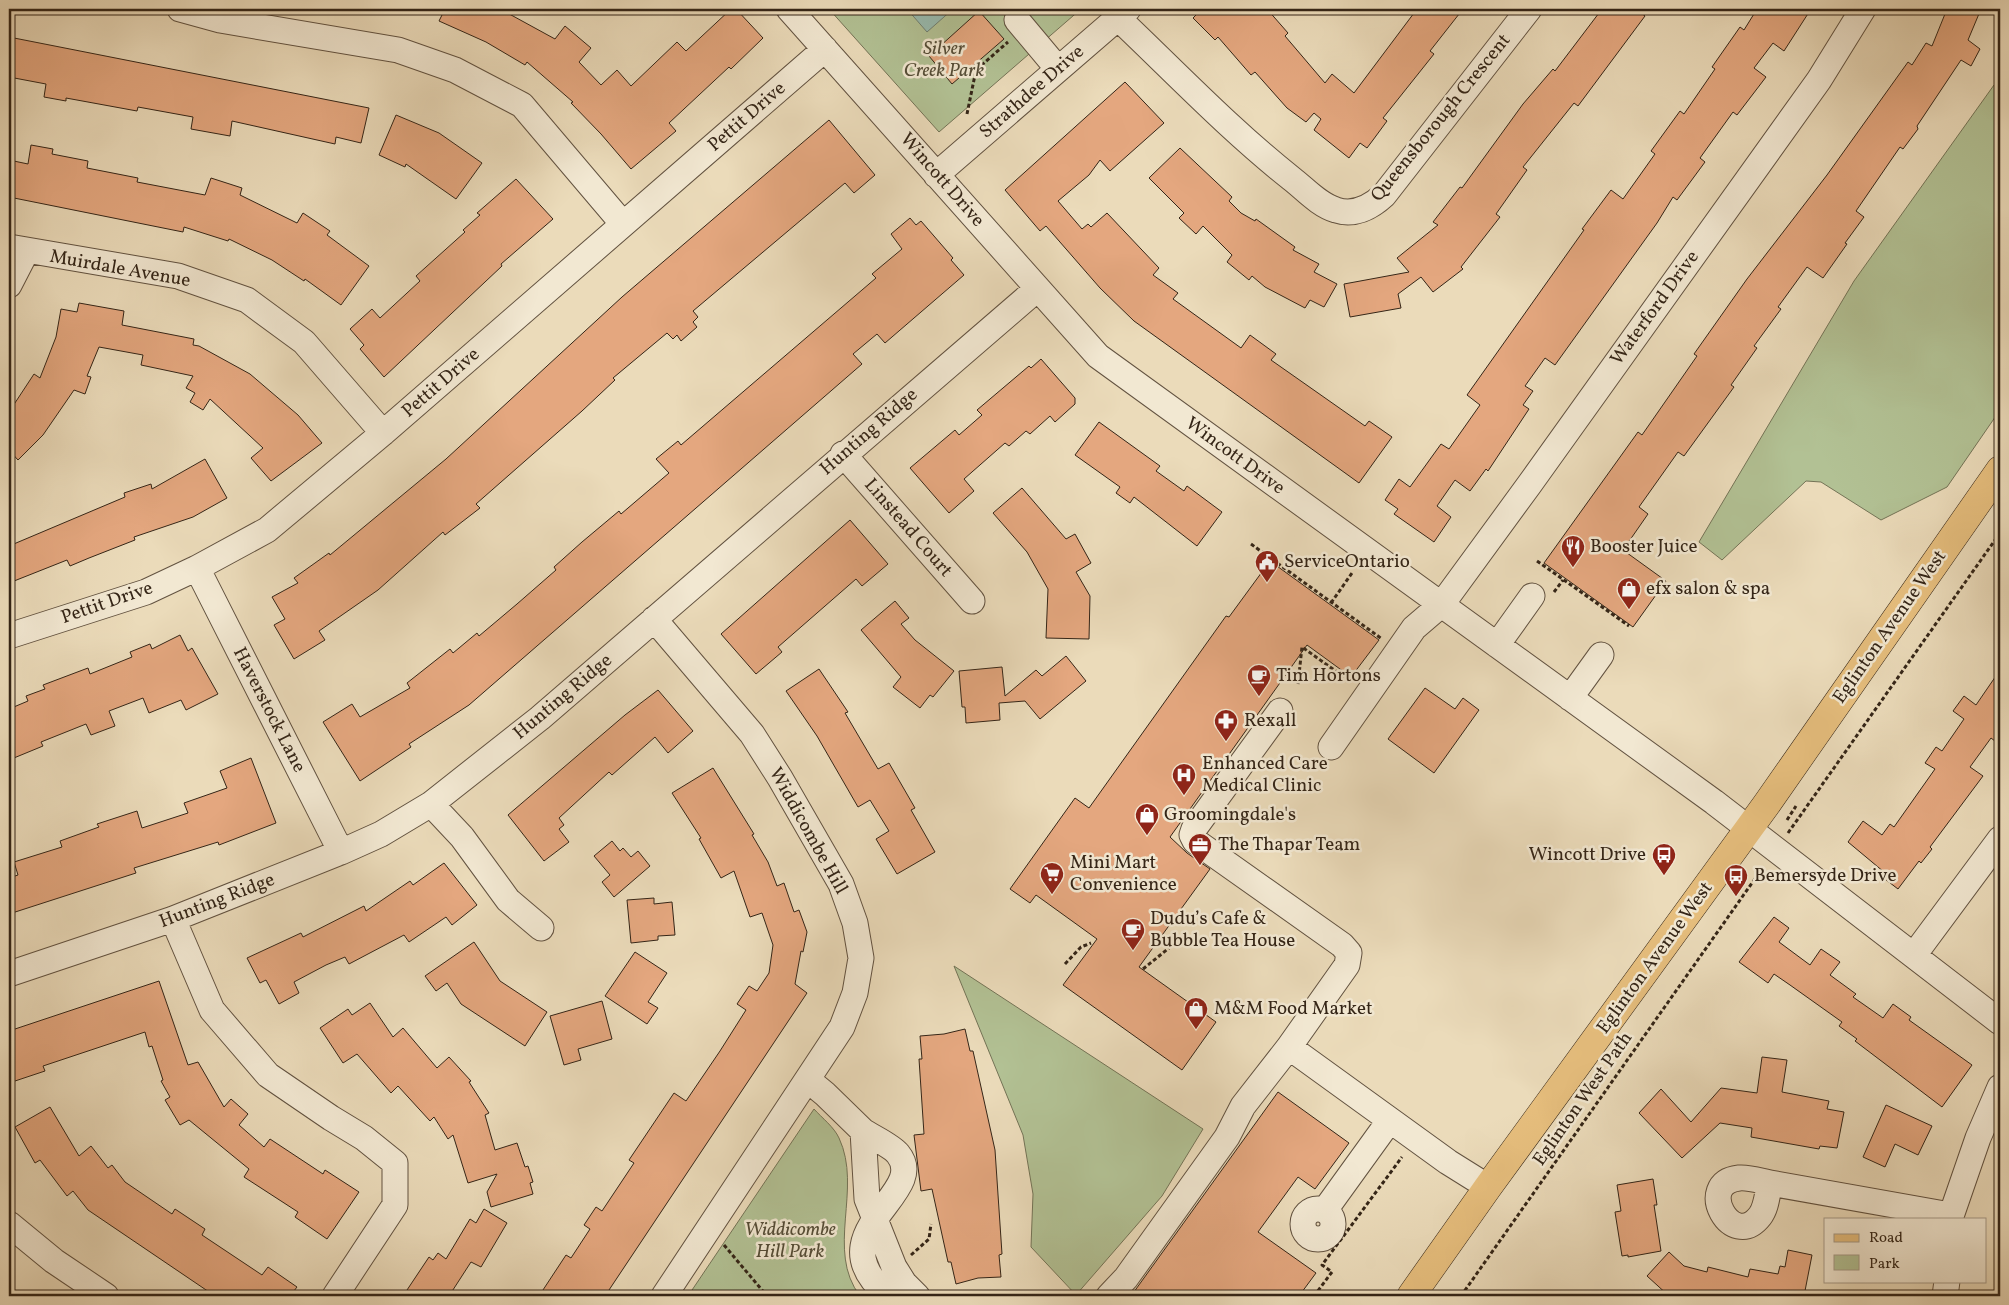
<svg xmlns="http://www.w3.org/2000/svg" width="2009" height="1305" font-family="Vollkorn,serif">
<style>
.green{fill:#b2c194;stroke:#737356}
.water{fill:#98bbaf;stroke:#707f72}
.building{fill:#e4a77f;stroke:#342517}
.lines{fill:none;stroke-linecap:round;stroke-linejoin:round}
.minor-casing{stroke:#625240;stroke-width:27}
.major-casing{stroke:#342517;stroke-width:29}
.path{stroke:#342517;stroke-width:3;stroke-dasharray:4 2.5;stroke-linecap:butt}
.minor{stroke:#f2e8d2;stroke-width:25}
.major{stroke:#e6be7d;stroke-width:28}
.labels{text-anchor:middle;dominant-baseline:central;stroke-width:5;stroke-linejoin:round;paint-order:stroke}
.park-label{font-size:19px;font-style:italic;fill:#544c36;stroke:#f2e8d2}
.street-label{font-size:19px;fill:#342517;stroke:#f2e8d2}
.poi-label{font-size:19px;fill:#342517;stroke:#f2e8d2;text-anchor:start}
</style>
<rect width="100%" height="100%" fill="#ebdbba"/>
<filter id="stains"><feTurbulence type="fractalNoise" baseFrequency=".004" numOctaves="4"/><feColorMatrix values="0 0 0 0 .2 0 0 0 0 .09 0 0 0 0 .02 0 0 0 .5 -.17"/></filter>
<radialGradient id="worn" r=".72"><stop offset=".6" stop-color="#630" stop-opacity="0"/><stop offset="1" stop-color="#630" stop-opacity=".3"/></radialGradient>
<path class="green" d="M829 9H1081L939 132Z
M2000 80V410L1947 487 1881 520 1821 482 1806 481 1722 560 1699 542 1854 281 1994 85Z
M954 966 1203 1129 1162 1196 1076 1295 1031 1247 1033 1194 1023 1135Z
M814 1109C822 1118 834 1127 839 1138 863 1189 825 1250 860 1296H688Z"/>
<path class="water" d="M907 9H953L927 32Z"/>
<path class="building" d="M445 9H490L500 13 502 10 555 39 565 26 591 48 579 62 601 85 617 70 631 86 677 42 686 51 731 9H736L763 38 731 69 729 67 669 123 676 131 631 169 601 134 571 103 573 102 527 62 525 65 486 42 439 21Z
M1202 9H1267L1288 33 1285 36 1325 83 1332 74 1354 93 1417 9H1463L1430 51 1434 54 1383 118 1387 121 1373 140 1367 148 1360 143 1349 158 1314 130 1321 119 1314 113 1306 122 1287 108 1255 72 1251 75 1218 37 1215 40 1193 18Z
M1602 9H1636L1645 16 1578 106 1574 103 1523 167 1527 170 1496 214 1500 217 1461 267 1463 269 1433 292 1421 277 1398 294 1401 308 1350 317 1344 284 1409 272 1397 258 1438 225 1433 222 1460 187 1462 188 1523 104 1553 69 1555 71Z
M1757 9H1811L1784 51 1773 43 1754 68 1766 77 1737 115 1733 112 1700 158 1705 162 1677 200 1673 197 1657 223 1555 365 1545 358 1525 386 1533 391 1523 405 1529 409 1488 471 1486 469 1470 491 1455 480 1437 506 1451 517 1434 542 1394 514 1398 509 1385 500 1399 479 1410 487 1441 444 1449 449 1480 405 1467 395 1584 230 1582 229 1611 190 1623 199 1655 154 1651 151 1680 111 1684 114 1715 69 1712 67 1740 27 1744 30Z
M1947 9H1981L1968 40 1980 49 1971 66 1961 60 1917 126 1918 129 1903 149 1900 147 1856 211 1864 217 1845 243 1847 244 1823 278 1807 267 1778 307 1781 309 1754 346 1757 348 1731 385 1734 387 1684 456 1678 452 1639 507 1648 514 1623 550 1666 581 1633 627 1544 563 1638 432 1642 435 1697 356 1694 354 1747 279 1827 175 1908 62 1912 65 1926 43 1932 46Z
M979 11 1004 39 952 84 929 56Z
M9 37 369 108 361 143 336 137 335 144 232 121 230 136 191 129 193 117 138 107 137 111 66 98V101L44 97 46 84 9 77Z
M1125 82 1164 123 1110 171 1100 160 1089 175 1058 201 1082 229 1088 224 1091 227 1107 213 1159 268 1153 275 1178 293 1173 299 1241 348 1250 335 1276 354 1271 360 1365 426 1369 421 1392 437 1359 483 1134 321 1100 288 1046 226 1040 231 1005 190Z
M396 115 439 133 482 163 456 199 406 164 405 167 379 155Z
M829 120 875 175 854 193 845 183 693 311 698 317 693 322 697 327 681 341 677 335 673 339 667 333 613 378 615 380 582 411 476 504 480 508 445 535 443 532 378 590 319 631 325 640 294 659 274 625 285 619 272 597 298 583 294 578 329 553 330 555 446 459 622 297Z
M31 145 53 149 52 154 88 161 87 168 138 178 137 182 205 195 211 178 242 188 240 195 297 223 303 213 330 231 327 235 369 266 341 305 305 279 304 281 272 260 229 239 228 241 184 227 183 232 9 197V160L28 164Z
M1180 148 1232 197 1229 201 1241 213 1255 221 1256 219 1295 247 1293 250 1319 264 1314 272 1337 284 1324 307 1310 300 1305 308 1265 287 1252 276 1249 280 1227 262 1232 255 1203 226 1196 234 1179 218 1184 213 1149 178Z
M516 179 553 219 501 264 502 266 384 377 360 349 364 345 350 329 372 309 380 318 420 281 416 276 465 232 463 230 480 215 477 213Z
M910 218 916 225 921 221 953 258 951 260 964 275 885 343 877 334 853 354 862 364 469 705 409 744 411 747 360 781 323 722 352 704 360 717 410 688 407 683 450 649 453 653 477 633 479 636 517 604 556 570 554 567 582 542 619 511 621 514 669 473 656 459 678 441 681 445 876 278 872 274 902 249 891 234Z
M79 303 124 311 122 325 194 339 193 345 199 346 250 374 298 415 322 443 271 481 251 458 263 448 210 399 203 410 190 402 195 393 186 388 193 376 141 365 143 355 99 347 87 376 91 377 85 394 74 390 43 435 18 460 9 450V412L34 374 40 378 56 337 61 309 77 312Z
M1041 359 1075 398V404L1055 422 1050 416 1030 434 1026 431 1009 446 1005 443 964 479 974 491 949 513 910 468 955 430 959 435 982 415 977 410 1029 366 1031 368Z
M1099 422 1160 466 1156 471 1184 491 1187 486 1222 512 1197 546 1134 497 1130 503 1116 493 1120 487 1075 455Z
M205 459 227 498 193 517 134 537 135 540 89 558 70 566 67 560 9 583V546L125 497 124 493 151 484 152 489Z
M1022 488 1066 539 1075 534 1091 563 1076 572 1090 596 1089 639 1046 638 1048 589 1027 552 993 513Z
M850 520 888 564 862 586 856 579 778 647 782 652 756 674 721 634Z
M1270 561 1379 640 1351 677 1307 645 1170 837 1187 853 1210 869 1139 967 1216 1022 1182 1070 1063 985 1097 939 1036 895 1030 903 1010 889 1075 798 1089 808 1226 616 1229 617Z
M895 601 909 618 901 624 915 640 954 671 933 697 930 695 920 708 893 687 901 677 861 630Z
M180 635 188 651 192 648 218 694 186 710 181 700 149 713 143 698 109 711 115 726 91 735 86 724 41 742 43 746 9 760V709L28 701 26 696 45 689 43 685 88 668 90 674 132 657 130 652 150 644 152 649Z
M1066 656 1086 681 1040 719 1025 701 999 703 1000 720 966 723 965 707H962L959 671 1002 667 1005 696 1036 670 1042 676Z
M819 669 848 712 845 713 878 769 889 763 915 808 911 810 935 852 897 874 876 839 889 831 870 800 858 807 817 736 786 691Z
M2000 670V745L1991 738 1970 767 1983 776 1930 847 1932 849 1921 863 1919 861 1898 889 1881 876 1884 872 1848 842 1863 821 1882 835 1890 824 1894 827 1935 769 1925 763 1936 747 1942 751 1964 719 1953 711 1964 696 1976 705Z
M1425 688 1455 709 1463 698 1479 710 1434 773 1388 739Z
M658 690 693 731 668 753 655 737 612 775 609 772 559 818 564 825 559 829 569 842 544 861 508 815 625 715Z
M251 758 276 823 219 845 218 842 134 868 136 873 9 914V878L18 875 14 862 62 847 60 841 99 827 97 824 137 811 142 828 188 813 184 803 227 788 220 771Z
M713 768 754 834 752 835 768 862 777 886 784 883 794 912 799 910 807 932 803 952 801 951 795 984 807 993 605 1296H539L566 1255 571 1258 590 1229 584 1225 596 1207 602 1211 634 1163 629 1160 674 1093 686 1101 720 1051 746 1010 737 1004 749 986 757 991 769 973 773 945 762 913 750 917 734 871 721 878 699 839 701 838 672 793Z
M612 841 620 851 623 848 631 857 638 851 650 866 614 897 602 882 610 875 594 856Z
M444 863 477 905 452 925 446 917 409 942 404 935 349 964 345 957 326 965 294 982 299 993 279 1004 266 980 260 983 247 958 301 933 303 937 364 906 366 911 410 881 413 885Z
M654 898V904L672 902 675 935 658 936V940L631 943 627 900Z
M1774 917 1789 928 1779 942 1810 965 1821 949 1840 962 1830 975 1856 994 1853 997 1883 1018 1893 1004 1911 1017 1909 1020 1972 1065 1942 1107 1855 1041 1857 1039 1839 1026 1842 1022 1790 985 1774 974 1768 983 1739 962Z
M474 942 500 981 547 1012 525 1046 461 1004 447 983 436 991 425 976Z
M635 952 667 973 648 1002 658 1008 647 1024 605 996Z
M159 981 188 1065 198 1062 224 1107 231 1099 248 1114 239 1125 264 1147 270 1139 323 1174 325 1170 359 1192 327 1239 295 1217 298 1212 244 1177 249 1169 189 1120 180 1125 165 1100 170 1097 161 1081 163 1080 152 1046 149 1047 145 1032 43 1066 45 1071 12 1082 9 1073V1031Z
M602 1001 612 1039 578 1049 581 1060 564 1065 550 1016Z
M370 1003 393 1037 403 1028 437 1068 449 1057 471 1081 469 1082 489 1113 485 1115 495 1150 517 1143 525 1167 528 1166 533 1182 530 1183 533 1194 491 1207 487 1192 497 1174 468 1183 453 1135 448 1139 434 1117 430 1121 398 1086 391 1093 357 1054 343 1063 320 1028 348 1009 352 1015Z
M965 1029 970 1051H973L995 1150 1002 1254 999 1255 1001 1277 978 1278 956 1284 951 1262H948L932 1189 921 1191 914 1135 924 1134 919 1059H922L920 1036 944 1034Z
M1762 1057 1787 1060 1782 1092 1829 1101 1827 1109 1844 1112 1837 1148 1820 1146 1819 1149 1751 1137 1752 1128 1720 1123 1682 1158 1639 1113 1661 1089 1691 1122 1721 1088 1757 1093Z
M1278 1092 1349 1143 1315 1189 1298 1177 1258 1232 1316 1273 1299 1296H1131Z
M1886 1105 1932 1126 1918 1155 1895 1144 1885 1167 1863 1157Z
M50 1107 79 1156 91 1146 108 1168 112 1165 125 1182 172 1214 175 1209 205 1229 202 1235 262 1275 268 1267 297 1287 290 1296H215L88 1210 73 1191 67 1196 40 1160 35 1163 15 1127Z
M1653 1179 1657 1205H1654L1661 1251 1628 1257V1255L1622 1256 1615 1212 1621 1211 1617 1185Z
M484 1209 507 1223 481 1267 471 1262 449 1296H403L429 1257 433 1260 438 1253 446 1259 470 1219 476 1223Z
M1788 1250 1812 1255 1804 1296H1669L1647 1276 1669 1252 1684 1266 1707 1272 1708 1267 1748 1277 1750 1269 1778 1274 1780 1266 1785 1267Z"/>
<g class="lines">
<g class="minor-casing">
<path id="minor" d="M180 9 220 20 398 50 455 70 522 105 623 224
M789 9 1098 356 1714 802 2000 1022
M1118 18C1175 72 1230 130 1292 179 1305 189 1319 205 1336 210 1354 216 1371 207 1384 195L1529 9
M1017 20 1058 69
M936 175 1128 9
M9 247 178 276 247 300 304 342 383 433
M9 285 26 252
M843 454 972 601
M197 568 341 852
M654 619 752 734 780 778 841 884 855 923 861 958 855 993 842 1027 664 1296
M9 636 146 592 197 568 267 530 383 433 825 49
M1497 645 1532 596
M1570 698 1601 655
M1331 747 1414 628 1442 604 1529 485 1819 80 1863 9
M431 804 462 837 508 900 541 928
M173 919 212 1010 268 1075 331 1118 364 1138 395 1163V1205L335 1296
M1914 955 2000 839
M9 974 173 919 341 852 381 834 431 804 540 718 1037 289
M1289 1047 1448 1162 1488 1187
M808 1080 825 1094 863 1131 867 1199 894 1267 904 1283 917 1296
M863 1131C872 1137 892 1146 898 1154 931 1194 812 1233 889 1296
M1770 1183C1767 1193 1767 1207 1760 1216 1732 1252 1694 1183 1739 1178 1749 1177 1760 1181 1770 1183L1950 1215
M1303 1224a15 15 0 1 1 30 0a15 15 0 1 1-30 0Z
M1325 1210 1390 1120
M1950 1219 1978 1138 2000 1087
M9 1224 54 1261 106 1296
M1109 1296 1126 1278 1227 1137 1243 1106 1289 1047 1347 965 1349 953 1342 945 1195 841 1192 835 1194 829 1280 711
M1945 1296 1947 1281"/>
</g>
<g class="major-casing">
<path id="major" d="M1411 1296 1488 1187 1766 805 2000 470"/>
</g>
<path class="path" d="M967 114 976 70 1008 42
M1251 544 1382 639
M1537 561 1629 626
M1554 592 1563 580
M1331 603 1352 573
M1298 684 1302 647 1351 682
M1787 820 1796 806
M1788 833 2000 533
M1065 964 1081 947 1091 943
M1143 969 1169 948
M724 1245 767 1296
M911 1255 929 1239 931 1224
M1314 1296 1332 1272 1322 1265 1402 1157
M1461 1296 1764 866"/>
<use href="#minor" class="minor"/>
<use href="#major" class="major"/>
</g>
<defs>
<g id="restaurant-pin" transform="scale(1.25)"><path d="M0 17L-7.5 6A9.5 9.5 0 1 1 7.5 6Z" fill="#8f2418" stroke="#f2e8d2"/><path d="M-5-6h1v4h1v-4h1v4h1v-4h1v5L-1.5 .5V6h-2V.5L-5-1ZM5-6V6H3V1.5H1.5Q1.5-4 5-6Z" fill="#fff"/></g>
<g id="civic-pin" transform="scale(1.25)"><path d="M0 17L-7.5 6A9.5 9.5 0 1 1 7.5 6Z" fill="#8f2418" stroke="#f2e8d2"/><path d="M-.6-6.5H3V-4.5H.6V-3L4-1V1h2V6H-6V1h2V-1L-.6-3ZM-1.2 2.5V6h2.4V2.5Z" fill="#fff"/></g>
<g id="shop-pin" transform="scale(1.25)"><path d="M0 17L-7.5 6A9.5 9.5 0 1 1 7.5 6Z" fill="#8f2418" stroke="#f2e8d2"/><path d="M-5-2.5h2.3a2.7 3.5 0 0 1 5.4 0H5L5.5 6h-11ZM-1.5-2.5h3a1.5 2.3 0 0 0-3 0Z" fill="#fff"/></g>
<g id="cafe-pin" transform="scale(1.25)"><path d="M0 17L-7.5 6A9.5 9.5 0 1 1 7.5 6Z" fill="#8f2418" stroke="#f2e8d2"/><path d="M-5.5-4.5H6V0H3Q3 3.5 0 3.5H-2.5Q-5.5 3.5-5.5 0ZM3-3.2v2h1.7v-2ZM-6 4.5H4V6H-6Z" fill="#fff"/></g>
<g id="pharmacy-pin" transform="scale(1.25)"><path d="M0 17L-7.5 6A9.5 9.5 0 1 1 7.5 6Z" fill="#8f2418" stroke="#f2e8d2"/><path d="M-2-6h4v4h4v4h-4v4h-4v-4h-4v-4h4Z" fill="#fff"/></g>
<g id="hospital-pin" transform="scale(1.25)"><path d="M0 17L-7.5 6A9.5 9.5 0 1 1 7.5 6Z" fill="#8f2418" stroke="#f2e8d2"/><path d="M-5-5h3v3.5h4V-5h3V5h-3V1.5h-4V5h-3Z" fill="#fff"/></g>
<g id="office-pin" transform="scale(1.25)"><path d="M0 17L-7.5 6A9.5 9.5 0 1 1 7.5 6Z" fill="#8f2418" stroke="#f2e8d2"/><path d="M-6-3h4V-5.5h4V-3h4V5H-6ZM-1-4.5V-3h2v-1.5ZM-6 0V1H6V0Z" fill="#fff"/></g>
<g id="bus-pin" transform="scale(1.25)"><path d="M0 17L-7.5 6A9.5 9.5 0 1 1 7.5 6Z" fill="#8f2418" stroke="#f2e8d2"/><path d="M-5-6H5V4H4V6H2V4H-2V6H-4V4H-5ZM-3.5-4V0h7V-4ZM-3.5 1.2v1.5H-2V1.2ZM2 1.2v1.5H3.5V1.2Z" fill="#fff"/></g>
<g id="supermarket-pin" transform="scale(1.25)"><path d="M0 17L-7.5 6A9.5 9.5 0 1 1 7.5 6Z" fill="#8f2418" stroke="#f2e8d2"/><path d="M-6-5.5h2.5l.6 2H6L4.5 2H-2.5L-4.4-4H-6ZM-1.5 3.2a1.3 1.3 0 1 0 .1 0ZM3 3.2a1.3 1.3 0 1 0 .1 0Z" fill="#fff"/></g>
</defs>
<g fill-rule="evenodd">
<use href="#restaurant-pin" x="1573" y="547"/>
<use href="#civic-pin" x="1267" y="562"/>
<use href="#shop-pin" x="1629" y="589"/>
<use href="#cafe-pin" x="1259" y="676"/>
<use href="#pharmacy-pin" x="1226" y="721"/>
<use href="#hospital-pin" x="1184" y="775"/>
<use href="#shop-pin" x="1147" y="815"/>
<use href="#office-pin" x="1200" y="845"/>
<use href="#bus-pin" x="1664" y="855"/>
<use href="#supermarket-pin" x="1052" y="874"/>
<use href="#bus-pin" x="1736" y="876"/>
<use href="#cafe-pin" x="1133" y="930"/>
<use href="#shop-pin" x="1196" y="1009"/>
</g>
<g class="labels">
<g class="park-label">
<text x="944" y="49">Silver<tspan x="944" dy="22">Creek Park</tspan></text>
<text x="790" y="1230">Widdicombe<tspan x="790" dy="22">Hill Park</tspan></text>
</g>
<g class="street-label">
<text transform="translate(1032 92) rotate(-41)">Strathdee Drive</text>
<text transform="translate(747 117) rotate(-41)">Pettit Drive</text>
<text transform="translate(1441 118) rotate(-51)">Queensborough Crescent</text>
<text transform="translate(942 180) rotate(49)">Wincott Drive</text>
<text transform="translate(120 269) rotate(10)">Muirdale Avenue</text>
<text transform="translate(1655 308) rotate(-54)">Waterford Drive</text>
<text transform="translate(441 383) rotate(-41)">Pettit Drive</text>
<text transform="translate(869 432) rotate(-41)">Hunting Ridge</text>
<text transform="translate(1235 456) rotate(36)">Wincott Drive</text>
<text transform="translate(908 528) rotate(49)">Linstead Court</text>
<text transform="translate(107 603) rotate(-19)">Pettit Drive</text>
<text transform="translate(1890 627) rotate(-55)">Eglinton Avenue West</text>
<text transform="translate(563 697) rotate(-40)">Hunting Ridge</text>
<text transform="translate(269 710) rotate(63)">Haverstock Lane</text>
<text transform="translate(808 831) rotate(61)">Widdicombe Hill</text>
<text transform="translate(217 901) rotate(-21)">Hunting Ridge</text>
<text transform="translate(1655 958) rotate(-54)">Eglinton Avenue West</text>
<text transform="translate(1583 1099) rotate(-55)">Eglinton West Path</text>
</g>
<g class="poi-label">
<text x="1590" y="547">Booster Juice</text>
<text x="1284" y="562">ServiceOntario</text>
<text x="1646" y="589">efx salon &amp; spa</text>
<text x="1276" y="676">Tim Hortons</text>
<text x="1244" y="721">Rexall</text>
<text x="1202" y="764">Enhanced Care<tspan x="1202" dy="22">Medical Clinic</tspan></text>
<text x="1164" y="815">Groomingdale's</text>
<text x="1218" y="845">The Thapar Team</text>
<text x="1646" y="855" text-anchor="end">Wincott Drive</text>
<text x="1070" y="863">Mini Mart<tspan x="1070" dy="22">Convenience</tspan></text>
<text x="1754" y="876">Bemersyde Drive</text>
<text x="1150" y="919">Dudu’s Cafe &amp;<tspan x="1150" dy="22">Bubble Tea House</tspan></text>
<text x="1214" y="1009">M&amp;M Food Market</text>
</g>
</g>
<rect width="2009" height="1305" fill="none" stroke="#ebdbba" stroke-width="30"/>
<rect x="10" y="10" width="1989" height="1285" fill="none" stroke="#342517" stroke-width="2.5"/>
<rect x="15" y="15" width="1979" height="1275" fill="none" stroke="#342517"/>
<rect x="1824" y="1218" width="162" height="65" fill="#f2e8d2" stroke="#a69a87"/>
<rect x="1834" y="1234" width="25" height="8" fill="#e6be7d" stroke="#a69a87"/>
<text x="1869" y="1242" font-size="15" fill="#342517">Road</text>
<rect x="1834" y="1255" width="25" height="15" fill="#b2c194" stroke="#a69a87"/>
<text x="1869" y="1268" font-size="15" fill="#342517">Park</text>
<rect width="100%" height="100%" filter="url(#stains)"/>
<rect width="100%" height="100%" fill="url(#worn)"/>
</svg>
